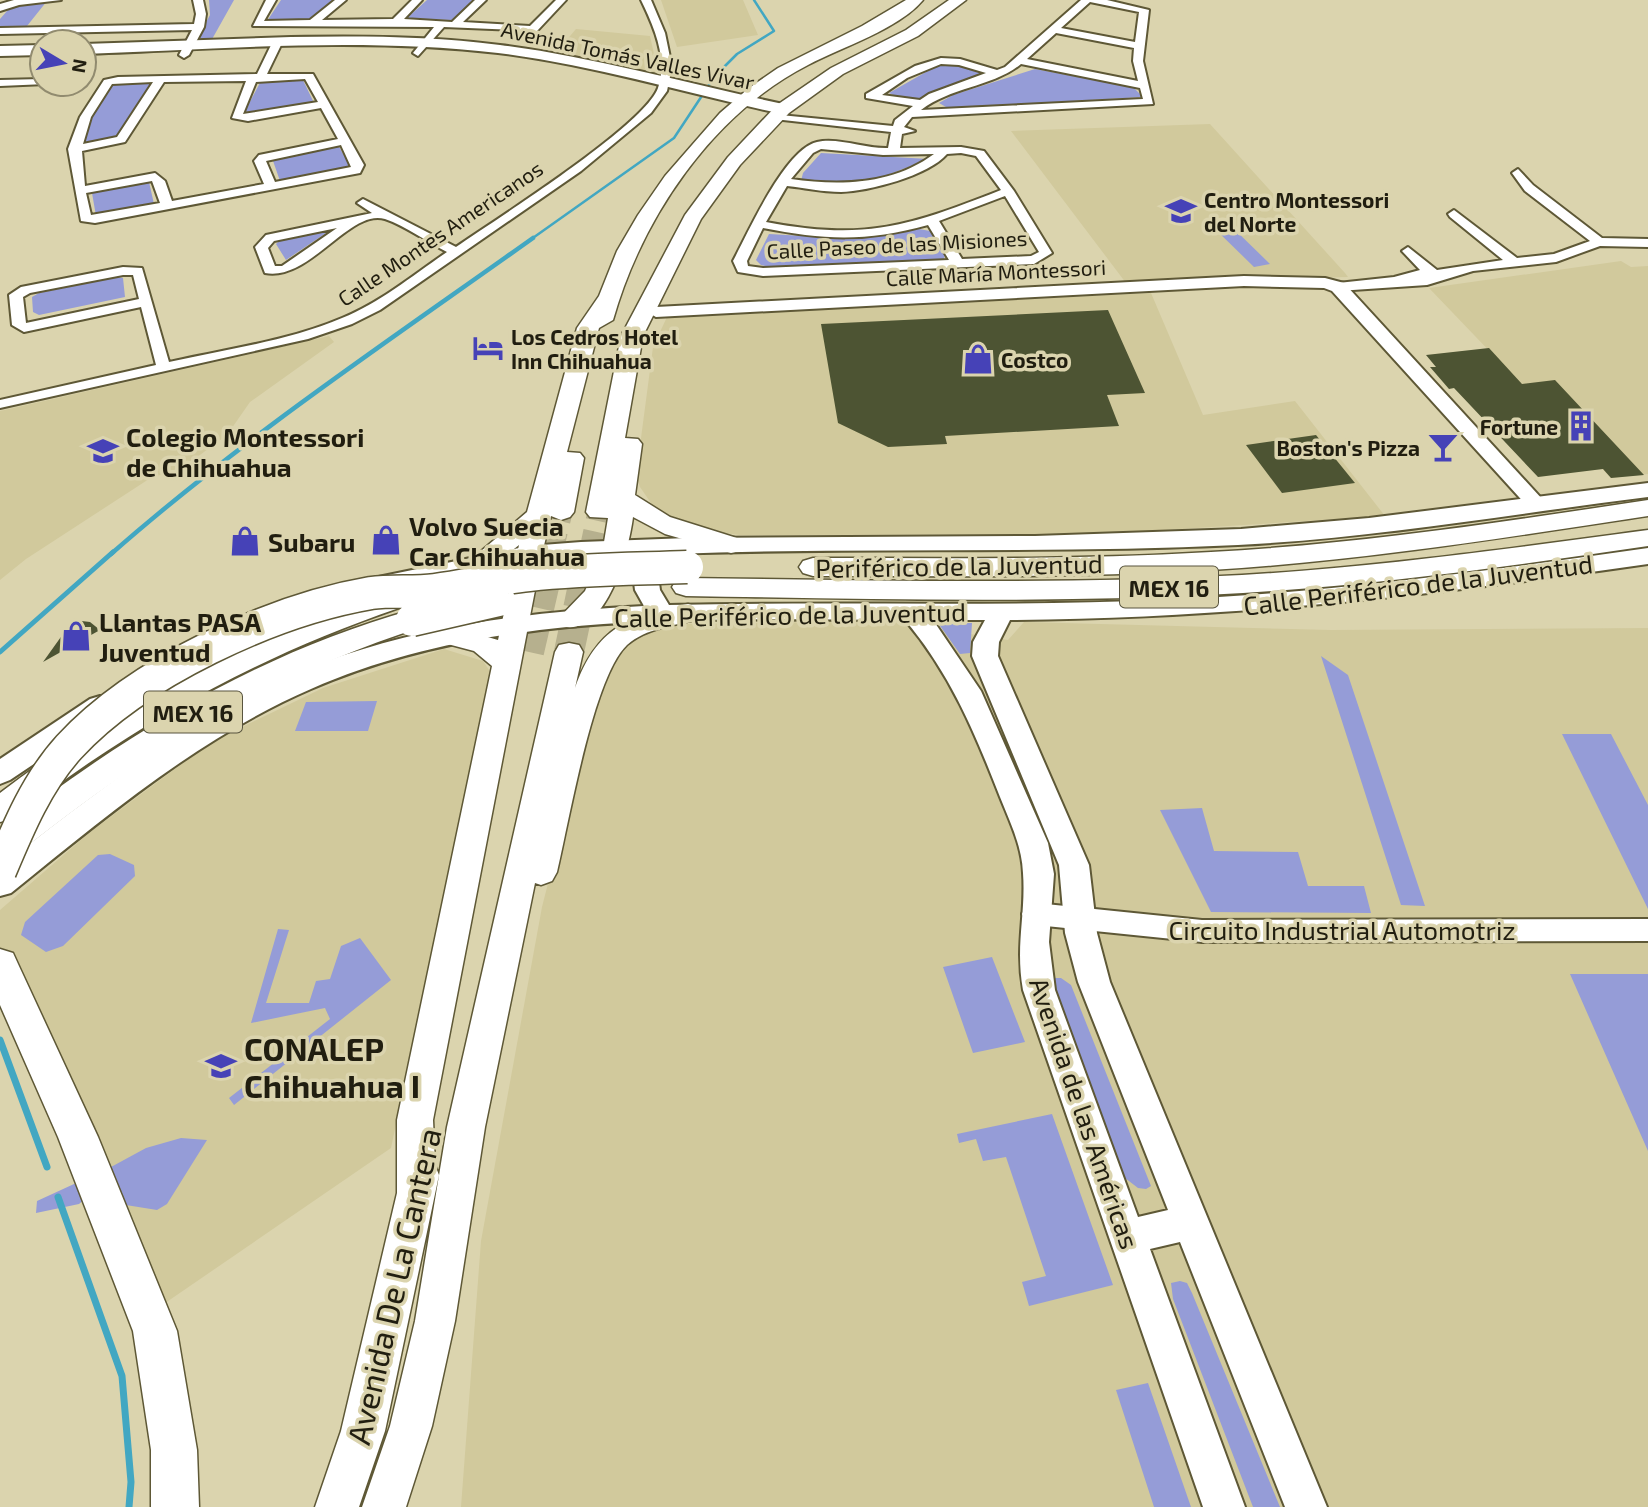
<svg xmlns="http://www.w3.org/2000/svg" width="1648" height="1507" font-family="'Exo 2',sans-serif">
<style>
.built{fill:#d1c99c}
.green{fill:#959cd7}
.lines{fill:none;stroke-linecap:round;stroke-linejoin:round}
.stream-far3{stroke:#42a7c2;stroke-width:2.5}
.stream-far2{stroke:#42a7c2;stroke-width:4.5}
.stream-far1{stroke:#42a7c2;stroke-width:5}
.stream{stroke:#42a7c2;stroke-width:7}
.building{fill:#4d5433}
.primary-tunnel-far1{stroke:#b6b08e;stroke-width:23;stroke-dasharray:23 11;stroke-linecap:butt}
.primary-tunnel{stroke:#b6b08e;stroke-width:30;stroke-dasharray:30 15;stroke-linecap:butt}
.minor-casing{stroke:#5e5836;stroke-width:4}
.tertiary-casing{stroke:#5e5836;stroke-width:4}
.secondary-casing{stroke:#5e5836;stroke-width:4}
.primary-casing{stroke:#5e5836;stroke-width:3}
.trunk-casing{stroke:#5e5836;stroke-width:3}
.minor{fill:#fff;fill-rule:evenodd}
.tertiary{fill:#fff;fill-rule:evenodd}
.secondary{fill:#fff;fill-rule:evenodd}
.primary{fill:#fff;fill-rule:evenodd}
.trunk{fill:#fff;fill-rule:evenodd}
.trunk-bridge-casing{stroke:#5e5836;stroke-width:35;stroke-linecap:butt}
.trunk-bridge{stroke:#fff;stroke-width:32}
.labels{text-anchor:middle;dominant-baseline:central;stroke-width:7;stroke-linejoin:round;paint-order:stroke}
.far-street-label{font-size:21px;fill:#211e10;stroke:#dbd4ae}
.far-poi-label{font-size:21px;font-weight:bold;fill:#211e10;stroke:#dbd4ae;text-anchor:start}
.shield{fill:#dbd4ae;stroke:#59553f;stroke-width:2}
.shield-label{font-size:24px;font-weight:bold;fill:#211e10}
.poi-label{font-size:26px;font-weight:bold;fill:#211e10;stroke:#dbd4ae;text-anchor:start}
.street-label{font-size:26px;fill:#211e10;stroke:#dbd4ae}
.near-poi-label{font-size:32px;font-weight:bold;fill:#211e10;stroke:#dbd4ae;text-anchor:start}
.near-street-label{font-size:32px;fill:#211e10;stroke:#dbd4ae}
</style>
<rect width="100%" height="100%" fill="#dbd4ae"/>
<path class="built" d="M661 0H743L758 35 677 47Z
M576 29 650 36 658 72 650 75 554 55Z
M1210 124 1345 273 1348 277 1126 283 1011 131Z
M1621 261 1631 267 1648 266V474L1611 478 1429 288Z
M1151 293 1203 415 1295 401 1385 516 1100 534 740 535 708 531 677 521 653 506 640 487 636 476 653 347 667 317Z
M329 336 334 342 250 402 227 435 185 466 149 479 26 559 0 580V411Z
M888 621 1008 640 1024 622 1331 630 1648 628V1507H461L481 1241 542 907 602 672 626 642 648 632 679 624Z
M444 649 483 661 491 673 391 1148 139 1321 0 984V910L89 833 211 742 323 688Z"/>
<path class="green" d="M209 0H234L211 41H196L210 15Z
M281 0H336L311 19 267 21Z
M427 0H475L453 20 406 19Z
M47 1 27 26 0 27V19L15 2Z
M951 63 977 70 982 76 918 99 898 97 889 93 940 64Z
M1035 69 1133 87 1143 97 965 107H946L939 103 953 95Z
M302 78 314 103 252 114 245 111 262 79Z
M155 83 119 138 83 143 88 121 112 84Z
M338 145 351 168 280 181 272 158Z
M821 153 929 159 864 184 801 181 803 173Z
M149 182 154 204 96 216 92 193Z
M1228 223 1270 264 1254 267 1212 226Z
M919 229 930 231 945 255 944 259 774 268 761 265 756 260 769 234 855 239Z
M329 231 286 260 276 244 280 240Z
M117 277 123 278 125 297 39 315 33 312 32 297 39 293Z
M938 623H972L970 653 960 654Z
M1321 656 1348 675 1425 906 1401 905Z
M377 701 368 731H295L306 702Z
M1562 734H1611L1648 805V909Z
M1202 808 1214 851 1298 852 1308 886H1364L1371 913 1211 912 1160 810Z
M110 854 134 865 135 876 63 946 46 952 21 935 25 922 98 855Z
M278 929 289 930 266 1003H309L316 981 330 979 341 946 360 938 391 980 234 1105 229 1098 330 1019 325 1008 251 1023Z
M992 957 1025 1042 973 1053 943 967Z
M1570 974H1648V1151Z
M1051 978H1061L1071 985 1151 1186 1146 1189 1138 1188 1125 1178Z
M1052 1114 1113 1285 1029 1306 1022 1282 1046 1276 1006 1157 983 1161 976 1139 959 1143 957 1134Z
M181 1138 207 1140 167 1204 157 1210 101 1201 100 1173 146 1148Z
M91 1181 94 1191 79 1204 36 1213 37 1201 74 1184Z
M1180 1281 1187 1283 1192 1293 1280 1507H1253L1173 1299 1171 1283Z
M1148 1383 1191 1507H1154L1116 1390Z"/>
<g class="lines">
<path class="stream-far3" d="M530 240 674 138 715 76 737 54 774 31 754 0"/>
<path class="stream-far2" d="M111 554C243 438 390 340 533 238"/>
<path class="stream-far1" d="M0 652 113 552"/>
<path class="stream" d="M0 1040 47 1167
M58 1197 122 1376 131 1482 129 1507"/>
</g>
<path class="building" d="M1108 310 1145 393 1107 395 1119 426 945 436 947 444 888 447 838 423 821 324Z
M1489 348 1522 384 1555 380 1644 475 1611 478 1603 469 1538 477 1454 388 1449 389 1430 367H1436L1426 355Z
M1316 435 1355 483 1282 493 1246 445Z
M73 620 90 622 100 630 43 662Z"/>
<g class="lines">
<path class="primary-tunnel-far1" d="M551 554 561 512
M590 554 599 512"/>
<path class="primary-tunnel" d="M529 652 552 552
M569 652 590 552"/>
<g class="minor-casing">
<path id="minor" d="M14 0H61L19 5 0 11V4Z
M193 0H203L206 14 204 27 189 55 184 58 179 55 192 30 0 34V28L194 24 196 14Z
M266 0H276L264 21 310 20 335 0H346L322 20 393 19 412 0H422L404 19 452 22 475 0H486L463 22 530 26 556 0H566L537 31 444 27 418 56 413 53 434 27 253 26Z
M641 0H651L665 33 672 67 667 91 651 113 581 171 380 310 352 324 308 339 0 408V400L156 365 141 307 24 332 12 325 9 295 21 287 123 267 142 268 169 362C227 349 288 341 342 318 380 303 413 275 447 252 427 242 406 226 385 219 350 208 309 282 265 273L255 247 266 235 372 213 357 203 363 199 456 247C495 220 644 126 658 88 668 58 654 27 641 0ZM337 228 282 266H275L268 248 274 241ZM123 275H133L139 299 26 323 23 297 30 293Z
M1081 0H1107L1149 10 1143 61 1153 104 912 117 904 127 915 131 902 134 900 148 961 147 984 151 1014 191 1052 253 1034 264 763 276 738 272 733 261C748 233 785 149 817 142 838 137 866 149 888 148L891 132 774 119 770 118V114L893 126 895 120 913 106 866 98V94L915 66 941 58 960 59 997 70 1005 67ZM1090 2 1139 12 1135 42 1061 28ZM1056 33 1134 48 1133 61 1138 81 1027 59ZM941 64 959 65 986 73 929 94 920 100 882 95 907 78ZM1021 64 1140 88 1143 99 921 110C951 87 993 87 1021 64ZM821 149 883 155 934 154C892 185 840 186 791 179L813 153ZM961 153 976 156 1001 190C909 226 866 241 766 222L787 186C805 188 823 192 841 192 869 191 928 176 947 154ZM1005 196 1039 252 1031 256 962 259 939 221ZM928 225 949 260 763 268 748 266 747 261 763 228C824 240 867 242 928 225Z
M277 40 282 43 267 74H313L364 165 360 173 95 223 81 221 68 149 80 117 104 80 118 77 257 74 272 43ZM305 79 318 102 243 114 256 82ZM246 81 232 118 248 121 321 108 338 139 259 155 254 161 264 184 172 201 165 181 155 173 85 186 82 151 125 142 164 82ZM153 82 117 137 83 144 91 117 112 84ZM341 145 351 167 275 182 266 161ZM152 181 160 203 91 215 86 193Z
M42 79V84H46L0 86V80Z
M1518 169 1533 185 1602 238 1648 239V247L1600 246 1556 262 1473 271 1427 285 1338 291 1331 287 1338 283 1394 277 1420 270 1402 251 1408 247 1437 270 1503 260 1450 217 1448 214 1454 210 1517 258 1554 254 1590 241 1525 191 1512 173Z"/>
</g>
<g class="tertiary-casing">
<path id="tertiary" d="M1244 276 1325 278 1344 283 1543 500 1546 504 1543 508H1529L1332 291 1324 288 1244 286 656 317 647 312 656 307Z
M1036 903 1202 920 1648 919V941L1202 942 1036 925 1026 922 1022 914 1026 906Z"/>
</g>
<g class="secondary-casing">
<path id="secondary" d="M291 37C361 36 431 36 500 45 595 57 689 84 783 104L791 109 783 114C688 94 594 65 498 53 360 37 222 49 84 54V44Z
M42 45V55L0 56V46Z
M1648 483V497C1512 514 1375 538 1238 545 1050 554 861 547 673 554L658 575 660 590 669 605C834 601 1000 607 1165 600 1327 593 1488 571 1648 548V564C1436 595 1225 619 1010 620L999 642 998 656 1089 865 1097 933 1110 982 1327 1507H1285L1180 1242 1150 1249 1245 1507H1203L1023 990C1015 945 1026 915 1023 873 1022 846 1010 822 1000 797 975 733 950 673 905 620 707 620 496 608 311 689 200 737 105 817 11 893L0 896V867C105 785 214 700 341 656 439 623 541 611 644 606L635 590 633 575 646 555 529 562 383 592 374 590 371 584 374 578 383 576 529 546 581 542 688 538 1035 536 1241 529 1369 518ZM933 620H985L973 642 972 656 1059 865 1065 933 1078 982 1168 1210 1138 1217 1055 990 1049 942 1054 874 1048 843 981 691Z
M100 696 110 699 114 706 110 713 10 780 0 784V759L90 699Z"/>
</g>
<g class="primary-casing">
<path id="primary" d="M906 0H923C899 29 842 47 808 65 712 114 642 218 613 320L599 328 567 452 580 453 584 458 574 512 570 517 561 520 551 516 542 554 433 1120 435 1165 439 1175 385 1431 359 1507H315L341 1431 397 1193V1120L492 666 474 651 440 642 436 635 440 628 450 626 498 640 519 545 489 569H471L467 563 527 512 577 328 599 296 617 251 638 215 665 176 720 113 749 88 778 68 862 26Z
M949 0H966L918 36 843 74 789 113 740 165 701 219 643 336 625 438 638 439 642 444 635 495 670 517 740 539 744 545 740 551 731 553 665 534 633 517C629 549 607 639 561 626L557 620 585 591 603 548 608 518 590 517 586 512 621 336 685 215 728 157 777 105 831 68 906 30Z
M688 604 698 607 701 613 698 619C674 626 646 628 627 645 593 677 569 822 557 872L552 881 541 885 535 883 485 1127 455 1321 432 1426 406 1507H362L390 1426 415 1321 447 1127 555 652 559 645 569 643 579 645 583 652 575 688C597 627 628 616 688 604Z"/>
</g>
<g class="trunk-casing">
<path id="trunk" d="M1648 500V516C1503 538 1358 561 1211 570 1078 578 946 576 813 576L803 573 799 567 803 561 813 558C946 558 1078 560 1211 552 1358 544 1503 522 1648 500Z
M1648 530V546C1513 566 1378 585 1243 593 1057 604 871 599 686 596L676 593 672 587 676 581 686 578C871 580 1057 585 1242 575 1378 567 1513 548 1648 530Z
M389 592 399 594 403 601 399 608C256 657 131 726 12 819L0 822V793C116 705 248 630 389 592Z
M412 610 422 613 426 620 422 627C266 677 148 750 21 851L9 855 0 852V831C125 735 258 653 412 610Z
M0 949 13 953 18 964 98 1137 177 1331 197 1450 199 1507H151V1450L133 1331 58 1137 0 1005Z"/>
</g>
<use href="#minor" class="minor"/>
<use href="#tertiary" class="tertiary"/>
<use href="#secondary" class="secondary"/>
<use href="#primary" class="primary"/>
<use href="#trunk" class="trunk"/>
<g class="trunk-bridge-casing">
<path id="trunk-bridge" d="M412 620 499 600
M0 871C18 828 37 782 69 747 138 672 272 610 371 593 392 590 414 593 435 590 466 586 497 578 529 575 581 569 634 569 687 567"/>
</g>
<use href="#trunk-bridge" class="trunk-bridge"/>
</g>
<defs>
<g id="school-bare" transform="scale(2.415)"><path d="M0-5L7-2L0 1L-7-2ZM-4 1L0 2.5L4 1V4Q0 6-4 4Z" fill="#4642b7" stroke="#dbd4ae" stroke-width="2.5" paint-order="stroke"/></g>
<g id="hotel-bare" transform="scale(2.415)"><path d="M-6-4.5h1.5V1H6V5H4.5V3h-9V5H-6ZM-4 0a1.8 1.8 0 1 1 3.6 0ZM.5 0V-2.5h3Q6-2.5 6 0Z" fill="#4642b7" stroke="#dbd4ae" stroke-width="2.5" paint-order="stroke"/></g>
<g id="shop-bare" transform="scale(2.415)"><path d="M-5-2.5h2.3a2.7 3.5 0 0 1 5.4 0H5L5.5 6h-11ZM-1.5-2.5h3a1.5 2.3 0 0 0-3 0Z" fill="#4642b7" stroke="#dbd4ae" stroke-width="2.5" paint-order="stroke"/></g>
<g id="building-bare" transform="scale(2.415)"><path d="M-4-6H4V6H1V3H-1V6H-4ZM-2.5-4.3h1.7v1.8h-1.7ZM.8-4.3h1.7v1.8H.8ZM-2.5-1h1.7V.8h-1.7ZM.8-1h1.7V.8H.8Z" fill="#4642b7" stroke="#dbd4ae" stroke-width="2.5" paint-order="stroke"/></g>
<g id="bar-bare" transform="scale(2.415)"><path d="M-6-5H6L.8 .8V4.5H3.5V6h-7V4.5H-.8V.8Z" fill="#4642b7" stroke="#dbd4ae" stroke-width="2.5" paint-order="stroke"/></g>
</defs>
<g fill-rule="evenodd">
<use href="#school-bare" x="1181" y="211"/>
<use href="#hotel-bare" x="488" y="348"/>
<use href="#shop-bare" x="978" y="359"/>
<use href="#building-bare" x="1581" y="426"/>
<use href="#bar-bare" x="1443" y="447"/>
<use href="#school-bare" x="103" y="451"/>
<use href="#shop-bare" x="386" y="540"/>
<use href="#shop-bare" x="245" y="541"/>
<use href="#shop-bare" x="76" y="636"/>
<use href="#school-bare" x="221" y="1066"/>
</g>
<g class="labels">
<g class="far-street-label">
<text transform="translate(628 55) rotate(12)">Avenida Tomás Valles Vivar</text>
<text transform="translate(440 233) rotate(-34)">Calle Montes Americanos</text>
<text transform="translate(897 244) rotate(-3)">Calle Paseo de las Misiones</text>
<text transform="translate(996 272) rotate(-3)">Calle María Montessori</text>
</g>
<g class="far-poi-label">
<text x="1204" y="199">Centro Montessori<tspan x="1204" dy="24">del Norte</tspan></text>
<text x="511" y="336">Los Cedros Hotel<tspan x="511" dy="24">Inn Chihuahua</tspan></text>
<text x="1001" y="359">Costco</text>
<text x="1558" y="426" text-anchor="end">Fortune</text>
<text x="1420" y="447" text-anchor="end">Boston's Pizza</text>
</g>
<g class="shield">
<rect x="1120" y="566.5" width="98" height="41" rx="5"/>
<rect x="144" y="691.5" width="98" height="41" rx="5"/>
</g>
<g class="shield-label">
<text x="1169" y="587">MEX 16</text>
<text x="193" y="712">MEX 16</text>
</g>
<g class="poi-label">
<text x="126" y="436">Colegio Montessori<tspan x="126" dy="30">de Chihuahua</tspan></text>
<text x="409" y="525">Volvo Suecia<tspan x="409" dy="30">Car Chihuahua</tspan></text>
<text x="268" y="541">Subaru</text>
<text x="99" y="621">Llantas PASA<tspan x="99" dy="30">Juventud</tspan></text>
</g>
<g class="street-label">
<text transform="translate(959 565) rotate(-1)">Periférico de la Juventud</text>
<text transform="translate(1418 584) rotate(-7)">Calle Periférico de la Juventud</text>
<text transform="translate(790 614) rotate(-1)">Calle Periférico de la Juventud</text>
<text x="1342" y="929">Circuito Industrial Automotriz</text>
<text transform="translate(1085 1113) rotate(71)">Avenida de las Américas</text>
</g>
<g class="near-poi-label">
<text x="244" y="1048">CONALEP<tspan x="244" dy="37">Chihuahua I</tspan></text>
</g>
<g class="near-street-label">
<text transform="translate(393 1286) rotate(-77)">Avenida De La Cantera</text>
</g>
</g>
<g transform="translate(63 63) rotate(100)"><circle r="33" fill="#dbd4ae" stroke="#918b6f" stroke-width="2"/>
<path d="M0-5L12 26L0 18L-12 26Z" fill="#4642b7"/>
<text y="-10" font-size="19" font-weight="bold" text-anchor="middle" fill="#211e10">N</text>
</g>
</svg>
